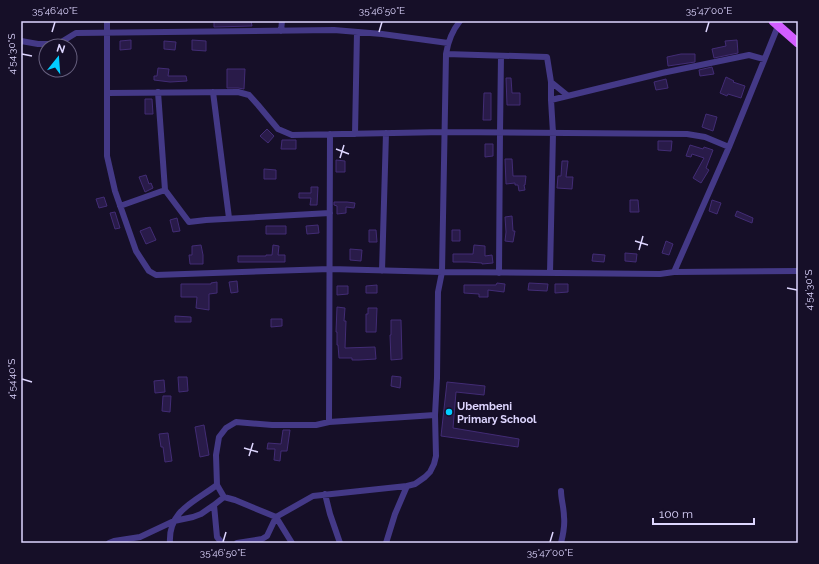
<svg xmlns="http://www.w3.org/2000/svg" width="819" height="564" font-family="Raleway,sans-serif">
<style>
.building{fill:#291b49;stroke:#422c75}
.lines{fill:none;stroke-linecap:round;stroke-linejoin:round}
.street{stroke:#443987;stroke-width:6}
.primary{stroke:#d25dff;stroke-width:9}
.ticks{fill:none;stroke:#ded6ff;stroke-width:1.5}
.poi-dot{fill:#02cdff;stroke:#160f28;stroke-width:1.5}
.labels{text-anchor:middle;dominant-baseline:central;stroke-width:3;stroke-linejoin:round;paint-order:stroke}
.poi-label{font-size:11px;font-weight:bold;fill:#ded6ff;stroke:#160f28;text-anchor:start}
.neatline{fill:none;stroke:#ded6ff;stroke-width:1.5}
.ticks-label{font-size:10px;text-anchor:middle;fill:#ded6ff}
</style>
<rect width="100%" height="100%" fill="#160f28"/>
<path class="building" d="M214 21H251L252 26 214 27Z
M131 40V49L120 50V41Z
M192 40 206 41V51L192 50Z
M737 40 738 53 714 58 712 49 726 46 725 41Z
M164 41 176 42 175 50 164 49Z
M681 54H695V62L668 66 667 57Z
M712 67 714 74 700 76 699 70Z
M158 68 169 69 168 76H186L187 81 170 82 154 80V76H157Z
M227 69H245L244 89 238 88H227Z
M726 77 734 81 733 82 745 86 741 98 728 94 727 96 720 93Z
M506 78H511L512 93H520V105H507Z
M666 79 668 88 656 90 654 82Z
M484 93H491V120H483Z
M145 99H152L153 114H145Z
M706 114 717 117 713 131 702 127Z
M267 129 274 136 268 143 260 136Z
M282 140H296V149H281Z
M658 141H672L671 151 658 150Z
M485 144H493V156L485 157Z
M690 145 703 149 704 147 713 150 706 168 709 170 701 183 693 178 704 158 692 154 691 157 686 156Z
M505 159H512L513 176H526L525 185H524L525 190 519 191 518 185H515V183L506 184Z
M336 160 345 161V172H336Z
M562 161H568L566 177H573L572 189 557 188 558 176H561Z
M264 169 276 170V179H264Z
M146 175 149 184 151 183 153 188 145 192 139 177Z
M311 187H318L317 205H310L311 198H299V193H311Z
M104 197 107 206 99 208 96 199Z
M630 200H638L639 212H630Z
M712 200 721 203 717 214 709 211Z
M334 202H347L355 203 354 208 346 207V213L337 214V206L334 205Z
M737 211 753 218 752 223 735 216Z
M115 212 120 228 115 229 110 213Z
M512 216 513 231H515L513 242 505 241 506 232 505 217Z
M177 218 180 231 173 232 170 220Z
M318 225 319 233 307 234 306 226Z
M266 226H286V234H266Z
M150 227 156 240 146 244 140 231Z
M369 230H376L377 242H369Z
M452 230H460V241H452Z
M666 241 673 244 669 255 662 253Z
M201 245 203 255V264H190L189 255H192V246Z
M273 245 279 246 278 255H285V262H238V256H266V255H272Z
M474 245 485 246V256L492 255 493 263 482 264V263L467 262H453V254H473Z
M350 249 362 250 361 261 350 260Z
M625 253 637 254 636 262 625 261Z
M593 254 605 255 604 262 592 261Z
M237 281 238 292 231 293 229 282Z
M217 282V293L209 294V310L196 308 197 297H181V284H211V283Z
M497 283 505 284 504 292 488 290V297H479V294L464 293V285H496Z
M529 283 548 284 547 291 528 290Z
M555 284H568V292L555 293Z
M377 285V293H366V286Z
M337 286H348V294L337 295Z
M337 307 345 308 344 321H346L345 348 375 347 376 359 359 360H352V358H339L338 345H337V332H336Z
M368 308H377L376 332H366V314H368Z
M175 316 191 317V322H175Z
M271 319H282V326L271 327Z
M391 320H401L402 359 391 360 390 335H391Z
M392 376 401 377 400 388 391 386Z
M178 377H187L188 391 179 392Z
M164 380 165 392 155 393 154 381Z
M447 382 485 386 484 395 456 392 453 428 519 439 518 447 441 436Z
M163 396H171L170 412 162 411Z
M204 425 209 455 200 457 195 427Z
M283 430H290L287 451H281L280 461 274 460 275 449H267L268 443 281 444Z
M168 433 172 461 165 462 163 447H161L159 434Z"/>
<g class="lines">
<path class="street" d="M107 21V156L115 191 136 251 149 271 156 275 330 269 442 272 660 274 674 272 798 271
M281 31 282 21
M21 41 38 44H58L76 33 334 30 382 34 448 43
M446 54 547 57 551 82 567 95
M551 82V100
M158 92 165 190 189 222 206 220 330 213
M213 92 229 218
M107 93 238 92 249 95 258 105 278 129 292 135 444 132 687 134 705 137 729 147
M355 134 357 32
M120 206 165 190
M382 271 386 133
M674 272 729 147 780 21
M499 273 500 132 501 56
M550 273 553 133 551 100 662 73 749 55 764 59
M329 422 330 134
M217 485 224 497 235 500 276 517 267 536 262 539 237 543
M561 491C561 499 564 508 564 517 565 525 563 535 561 543
M325 494 330 514 340 543
M109 543 114 541 140 537 174 521 193 517 201 514 214 505
M170 543C168 511 194 502 217 485L216 455 219 437 226 428 236 422 272 425H316L329 422 435 415
M222 543 217 537 214 505 224 497
M292 543 276 517 313 496 407 486
M386 543 395 514 407 486 415 484 425 477 430 472 434 464 436 456 435 415 437 378 438 292 442 272 446 54C448 41 452 31 460 21"/>
<path class="primary" d="M773 21 798 43"/>
</g>
<path class="ticks" d="M52 32 55 22M379 32 382 22M706 32 709 22M22 54 32 56M336 149 349 154M340 158 344 145M635 241 648 245M639 250 643 236M787 288 797 290M22 379 32 382M244 448 258 452M249 456 253 443M223 542 226 532M550 542 553 532"/>
<circle class="poi-dot" cx="449" cy="412" r="4"/>
<g class="labels">
<g class="poi-label">
<text x="457" y="406">Ubembeni<tspan x="457" dy="13">Primary School</tspan></text>
</g>
</g>
<rect width="819" height="564" fill="none" stroke="#160f28" stroke-width="44"/>
<g transform="translate(58 58) rotate(17)"><circle r="19" fill="#160f28" stroke="#665f7e"/>
<path d="M0-3L7 15L0 10L-7 15Z" fill="#02cdff"/>
<text y="-6" font-size="11" font-weight="bold" text-anchor="middle" fill="#ded6ff">N</text>
</g>
<path d="M653 518v6h101v-6" fill="none" stroke="#ded6ff" stroke-width="2"/>
<text x="659" y="518" font-size="12" fill="#ded6ff" stroke="#160f28" stroke-width="3" paint-order="stroke">100 m</text>
<rect x="22" y="22" width="775" height="520" class="neatline"/>
<g class="ticks-label">
<text x="55" y="14">35°46'40"E</text>
<text x="382" y="14">35°46'50"E</text>
<text x="709" y="14">35°47'00"E</text>
<text transform="translate(11 54) rotate(-90)" y="4">4°54'30"S</text>
<text transform="translate(808 290) rotate(-90)" y="4">4°54'30"S</text>
<text transform="translate(11 379) rotate(-90)" y="4">4°54'40"S</text>
<text x="223" y="556">35°46'50"E</text>
<text x="550" y="556">35°47'00"E</text>
</g>
</svg>
